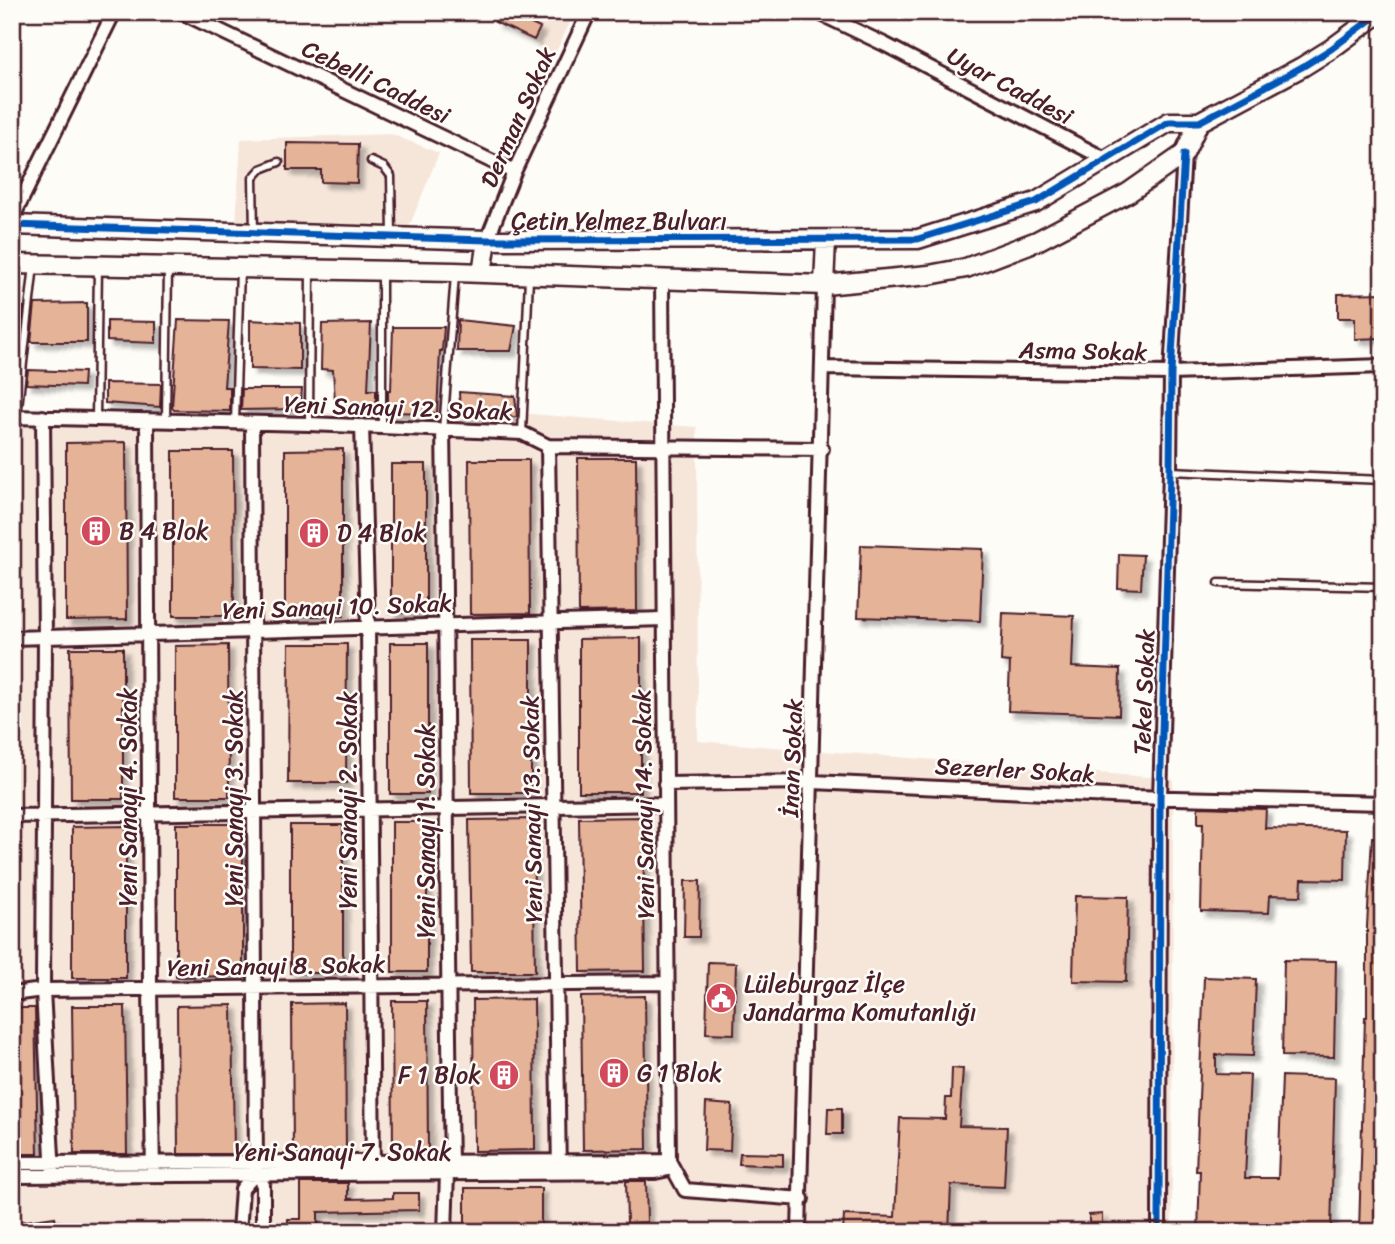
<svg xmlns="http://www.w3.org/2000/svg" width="1395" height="1244" font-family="Sriracha,sans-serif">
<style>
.built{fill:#f6e6da}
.building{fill:#e5b397;stroke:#4a1f2b;stroke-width:2;filter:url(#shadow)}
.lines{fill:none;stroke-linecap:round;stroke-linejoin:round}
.lane-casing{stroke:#4a1f2b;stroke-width:11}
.street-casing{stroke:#4a1f2b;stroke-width:18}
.secondary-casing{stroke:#4a1f2b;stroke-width:23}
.lane{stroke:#fdfcf7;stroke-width:6}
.street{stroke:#fdfcf7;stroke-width:12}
.secondary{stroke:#fdfcf7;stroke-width:18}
.cycleway-casing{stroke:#fdfcf7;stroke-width:11}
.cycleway{stroke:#0057b8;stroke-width:7}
.labels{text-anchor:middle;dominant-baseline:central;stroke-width:5;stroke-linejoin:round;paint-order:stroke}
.street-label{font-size:24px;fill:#4a1f2b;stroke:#fdfcf7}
.poi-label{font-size:24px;fill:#4a1f2b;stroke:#fdfcf7;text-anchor:start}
</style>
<defs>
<filter id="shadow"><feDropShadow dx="5.5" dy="5.5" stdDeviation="2" flood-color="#0004"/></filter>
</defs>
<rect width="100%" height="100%" fill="#fdfcf7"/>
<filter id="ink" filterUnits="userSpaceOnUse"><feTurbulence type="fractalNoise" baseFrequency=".0143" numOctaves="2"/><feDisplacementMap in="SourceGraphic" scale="14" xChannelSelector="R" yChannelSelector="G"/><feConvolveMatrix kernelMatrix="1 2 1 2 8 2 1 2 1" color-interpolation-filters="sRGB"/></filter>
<g filter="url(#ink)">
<path class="built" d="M475 12H575L555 54Z
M391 134 439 153 408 230 236 223 241 139Z
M517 413 697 427 698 741 1173 779 1172 1232H12V414Z"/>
<path class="building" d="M500 12H506L540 28 534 40 495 22Z
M287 143 358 144 357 183 321 182V170H287Z
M1383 293V338L1355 339V318H1338V294Z
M87 303V342H31L35 304Z
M12 307H24L20 341H12Z
M178 320 229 321 224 387H230V411L174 410 172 407Z
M250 320 300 323V370L250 369Z
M458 320 516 326 511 351H457Z
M107 321 156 322V343L107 341Z
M371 323 368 390H376V414L344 412V402L335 401 333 370 321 369 322 324Z
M393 327H444L442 351H440L437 413 388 412V390H391Z
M28 370 84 372 83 386 26 384Z
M105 383 161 384 160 407 105 403Z
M242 389H302L300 409 241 410Z
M459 392 515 396 517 417 460 415Z
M126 442 127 619 66 620V443Z
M343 449V616H285V450Z
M173 451H233L234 616H173Z
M578 458H636L637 611 579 612Z
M469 460H529L530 613 470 614Z
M391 464H426V613H391Z
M861 545 983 549 980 621 858 617Z
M1119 554 1143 555 1141 589 1118 588Z
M1003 613 1074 616 1072 667 1120 669 1119 715 1008 711 1010 662 1001 661Z
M641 638V792H579V639Z
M470 640H531V793H471Z
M390 643H428V794H390Z
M289 644H347L346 783H288Z
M228 645 229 797H175V646Z
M70 648H123V799H71Z
M1198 807 1266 809 1265 828 1346 830 1345 880 1302 879 1301 896 1270 895 1269 913 1201 911 1203 823H1198Z
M643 817 645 971 581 972 579 818Z
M533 819 535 972H471L469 820Z
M392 822H427V972H392Z
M176 824H243V976L176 977Z
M290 825H343V973H290Z
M126 826V978H72V827Z
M1372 837 1383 838V1232H1359L1365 1017H1367V926Z
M685 881H700L699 937H684Z
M1075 896 1128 897 1126 982 1073 981Z
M1284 960 1336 961 1334 1057 1282 1056Z
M708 962 736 963 734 1034 706 1033Z
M1204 977 1256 979 1253 1056 1216 1055V1074L1250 1075 1245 1178H1278L1282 1076 1335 1078 1331 1232H1198L1200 1171H1196Z
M645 996 647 1149 583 1150 581 997Z
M534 999 535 1150 474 1151 473 1000Z
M392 1001H427L428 1152 393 1153Z
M345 1003 346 1153H293L292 1004Z
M232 1005 234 1154H178L177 1006Z
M72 1006H125L127 1154H74Z
M12 1008H35L38 1154H12Z
M952 1068 963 1069 959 1126 1007 1127 1004 1187 951 1185 949 1232H843L844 1215 895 1217 900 1118 945 1119 946 1098H951Z
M706 1103 732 1105 730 1151 704 1150Z
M828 1108H842V1134H827Z
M740 1153 783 1154V1166L739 1164Z
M626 1181H646L647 1222 627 1223Z
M301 1183H348V1199L393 1198V1193H419V1210L318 1212V1232H288V1219H301Z
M465 1188H541V1232H465Z
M1102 1214V1232H1089V1215Z
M55 1217 57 1232H12V1223Z"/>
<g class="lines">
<g class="lane-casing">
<path id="lane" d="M371 161 384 167 391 176 392 235
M254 232 253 178 261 169 279 162
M382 272V427
M17 416 34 265
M96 418 98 266
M166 420 168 268
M235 422 240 269
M309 424 310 272
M443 430 455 275
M522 433 529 278
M1170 471 1383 480
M1219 583 1383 587"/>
</g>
<g class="street-casing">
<path id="street" d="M181 12 514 172
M817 12 886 45 1107 160
M12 219 114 12
M487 240 514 172 589 12
M662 280 669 1161 685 1190 802 1199
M824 368 1171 373 1383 366
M12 417 309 424 522 433 548 446 822 449
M43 417 45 637 43 990 53 1175
M147 420 150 989 153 1174
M252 423 256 1173 263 1185V1232
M362 426 368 627 373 1173
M443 430C447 674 446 918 451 1161L447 1173 445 1232
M548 446 559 1172
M12 638 664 619
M665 784 813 782 1133 797 1383 803
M12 816 666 804
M12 994 43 990 667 983
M12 1163 669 1161
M12 1176 655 1172 673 1168
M239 1232 242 1189 256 1173
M799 1232 824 285
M1159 1232 1160 798 1170 471 1171 373 1184 154"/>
</g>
<g class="secondary-casing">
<path id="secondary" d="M12 225 487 240 918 239 1036 202 1169 122H1199L1302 67 1331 49 1381 12
M12 264 455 272 824 285 929 275 966 268 1037 241 1128 193 1184 154 1199 122
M482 273 487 240
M824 285 826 240"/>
</g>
<use href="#lane" class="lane"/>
<use href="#street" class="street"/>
<use href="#secondary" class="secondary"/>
<g class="cycleway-casing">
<path id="cycleway" d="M12 225 487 240 918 239 1036 202 1169 122H1199L1302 67 1331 49 1381 12
M1159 1232 1160 798 1170 471 1171 373 1184 154"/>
</g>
<use href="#cycleway" class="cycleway"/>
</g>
</g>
<defs>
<g id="building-disc" transform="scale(1.575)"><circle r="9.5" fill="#d1495b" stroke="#fdfcf7"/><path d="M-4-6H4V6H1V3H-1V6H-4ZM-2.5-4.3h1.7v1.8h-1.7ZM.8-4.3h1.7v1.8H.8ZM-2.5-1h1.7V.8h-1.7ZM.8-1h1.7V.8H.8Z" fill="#fff"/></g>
<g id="civic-disc" transform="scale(1.575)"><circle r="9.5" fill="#d1495b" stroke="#fdfcf7"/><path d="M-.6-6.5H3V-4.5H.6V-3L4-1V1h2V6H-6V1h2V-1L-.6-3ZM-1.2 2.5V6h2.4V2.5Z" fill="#fff"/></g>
</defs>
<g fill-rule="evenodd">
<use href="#building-disc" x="96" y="531"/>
<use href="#building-disc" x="314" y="533"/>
<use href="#civic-disc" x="721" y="998"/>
<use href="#building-disc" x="614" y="1073"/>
<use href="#building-disc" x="504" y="1075"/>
</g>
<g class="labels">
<g class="street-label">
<text transform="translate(376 82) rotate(26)">Cebelli Caddesi</text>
<text transform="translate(1010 86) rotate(28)">Uyar Caddesi</text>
<text transform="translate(518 117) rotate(-66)">Derman Sokak</text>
<text x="619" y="221">Çetin Yelmez Bulvarı</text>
<text transform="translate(1083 351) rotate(1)">Asma Sokak</text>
<text transform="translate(398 408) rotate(2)">Yeni Sanayi 12. Sokak</text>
<text transform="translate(337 607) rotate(-2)">Yeni Sanayi 10. Sokak</text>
<text transform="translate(1144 692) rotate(-88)">Tekel Sokak</text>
<text transform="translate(792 758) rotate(-88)">İnan Sokak</text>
<text transform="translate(1015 770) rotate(3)">Sezerler Sokak</text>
<text transform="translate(128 797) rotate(-90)">Yeni Sanayi 4. Sokak</text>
<text transform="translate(234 798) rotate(-90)">Yeni Sanayi 3. Sokak</text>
<text transform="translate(348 800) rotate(-90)">Yeni Sanayi 2. Sokak</text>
<text transform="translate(644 804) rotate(-91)">Yeni Sanayi 14. Sokak</text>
<text transform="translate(532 809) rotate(-91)">Yeni Sanayi 13. Sokak</text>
<text transform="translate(426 831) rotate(-90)">Yeni Sanayi 1. Sokak</text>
<text transform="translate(276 966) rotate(-1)">Yeni Sanayi 8. Sokak</text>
<text x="343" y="1152">Yeni Sanayi 7. Sokak</text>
</g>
<g class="poi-label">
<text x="119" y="531">B 4 Blok</text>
<text x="337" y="533">D 4 Blok</text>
<text x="744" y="984">Lüleburgaz İlçe<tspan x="744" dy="28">Jandarma Komutanlığı</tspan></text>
<text x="637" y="1073">G 1 Blok</text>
<text x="481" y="1075" text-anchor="end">F 1 Blok</text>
</g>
</g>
<rect width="1395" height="1244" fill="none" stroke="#fdfcf7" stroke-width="42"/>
<rect x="21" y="21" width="1353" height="1202" fill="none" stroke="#4a1f2b" stroke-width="2.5" filter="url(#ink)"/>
</svg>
